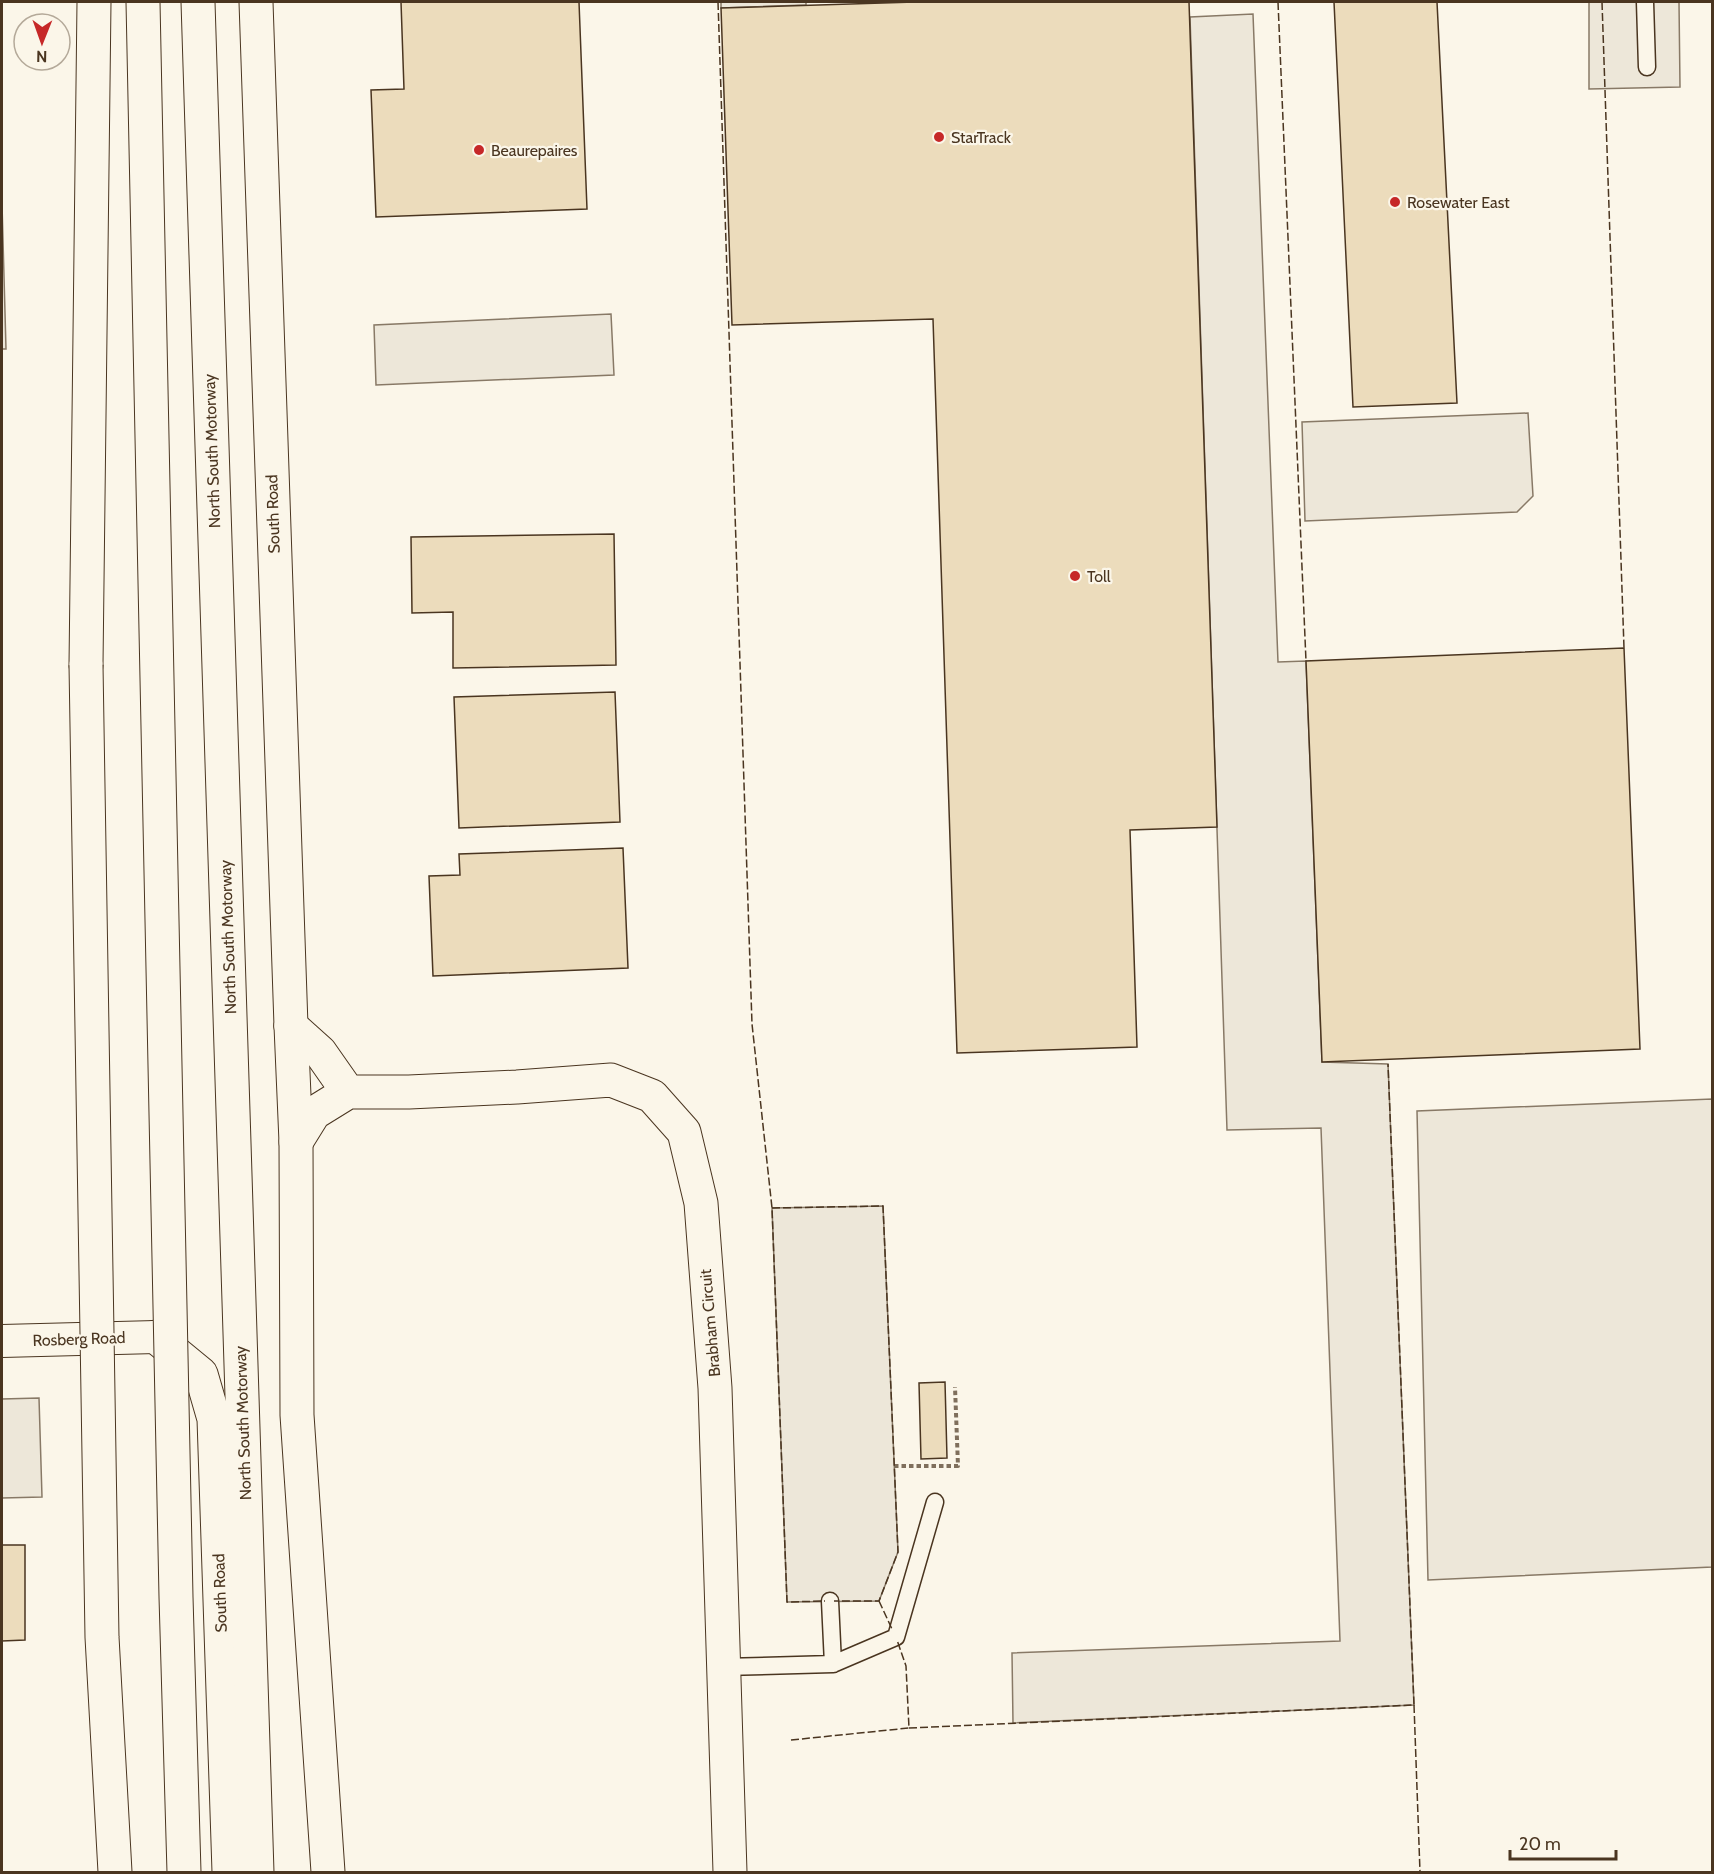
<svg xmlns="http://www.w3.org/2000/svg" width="1714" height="1874" font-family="Cabin,sans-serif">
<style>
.parking{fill:#ede7d9;stroke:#887966;stroke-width:1.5}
.building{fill:#ecdcbc;stroke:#4a3520;stroke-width:1.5}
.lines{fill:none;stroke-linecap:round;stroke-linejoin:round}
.service-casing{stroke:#4a3520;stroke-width:19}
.minor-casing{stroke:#4a3520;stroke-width:34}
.tertiary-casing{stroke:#4a3520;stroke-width:35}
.secondary-casing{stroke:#4a3520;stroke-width:35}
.trunk-casing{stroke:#4a3520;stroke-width:35}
.motorway-casing{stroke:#4a3520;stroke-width:35}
.path{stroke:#7f6f5c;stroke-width:4;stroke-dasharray:4.5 3;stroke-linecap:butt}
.service{stroke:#fbf6e9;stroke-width:16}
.minor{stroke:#fbf6e9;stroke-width:32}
.tertiary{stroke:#fbf6e9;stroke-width:33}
.secondary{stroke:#fbf6e9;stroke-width:33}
.trunk{stroke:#fbf6e9;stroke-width:33}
.motorway{stroke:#fbf6e9;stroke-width:33}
.motorway-bridge-casing{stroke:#4a3520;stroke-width:35;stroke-linecap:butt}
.motorway-bridge{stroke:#fbf6e9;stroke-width:33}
.fence{stroke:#4a3520;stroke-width:1.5;stroke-dasharray:8 3;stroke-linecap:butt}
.poi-dot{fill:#c62828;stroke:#fbf6e9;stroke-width:2}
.labels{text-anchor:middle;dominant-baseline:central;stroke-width:4.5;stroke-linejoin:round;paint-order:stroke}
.poi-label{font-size:16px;fill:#4a3520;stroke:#fbf6e9;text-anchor:start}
.street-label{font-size:16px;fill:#4a3520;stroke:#fbf6e9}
</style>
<rect width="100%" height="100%" fill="#fbf6e9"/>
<path class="parking" d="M721 2H806V5L721 8Z
M1589 2H1679L1680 87 1589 89Z
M1253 14 1278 662 1306 661 1322 1062 1388 1064 1414 1705 1013 1723 1012 1653 1340 1641 1321 1128 1227 1130 1190 17Z
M2 204 6 349H2Z
M611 314 614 375 376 385 374 325Z
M1528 413 1533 496 1517 512 1305 521 1302 422Z
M1712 1099V1567L1428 1580 1417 1111Z
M883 1206 898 1552 879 1601 787 1602 772 1208Z
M39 1398 42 1497 2 1498V1399Z"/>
<path class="building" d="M401 2H579L587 209 376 217 371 90 404 89Z
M915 2H1189L1217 827 1130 830 1137 1047 957 1053 933 319 732 325 721 8Z
M1334 2H1437L1457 403 1353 407Z
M614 534 616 665 453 668V612L412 613 411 537Z
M1624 648 1640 1049 1322 1062 1306 661Z
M615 692 620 822 459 828 454 697Z
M623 848 628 968 433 976 429 876 460 875 459 854Z
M945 1382 947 1458 921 1459 919 1383Z
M2 1545H25V1640L2 1641Z"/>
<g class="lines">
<g class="service-casing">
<path id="service" d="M1645 2 1647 67
M830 1601 833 1664
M723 1667 833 1664 896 1637 935 1502"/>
</g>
<g class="minor-casing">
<path id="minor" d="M2 1341 156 1337"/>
</g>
<g class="tertiary-casing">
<path id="tertiary" d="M291 1026 320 1052 348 1092
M348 1092H409L517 1087 611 1080 652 1096 684 1132 701 1203 715 1388 730 1872
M296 1142 314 1113 348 1092"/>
</g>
<g class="secondary-casing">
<path id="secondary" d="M156 1337 201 1374 214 1419 229 1872"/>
</g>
<g class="trunk-casing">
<path id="trunk" d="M256 2 291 1026"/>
</g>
<g class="motorway-casing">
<path id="motorway" d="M198 2 257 1872
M86 665 94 2
M291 1026 296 1142 297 1415 328 1872"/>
</g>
<path class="path" d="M894 1466H958L955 1387"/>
<use href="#service" class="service"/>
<use href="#minor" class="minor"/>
<use href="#tertiary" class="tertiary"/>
<use href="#secondary" class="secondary"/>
<use href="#trunk" class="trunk"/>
<use href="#motorway" class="motorway"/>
<g class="motorway-bridge-casing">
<path id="motorway-bridge" d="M143 2 176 1597 184 1872
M86 665 102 1637 115 1872"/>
</g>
<use href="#motorway-bridge" class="motorway-bridge"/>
<path class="fence" d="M718 2 752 1024 772 1208 787 1602 825 1601
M1278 2 1306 661
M1602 2 1624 648
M772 1208 883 1206 898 1552 879 1601H834
M879 1601 892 1629
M1414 1705 1420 1872
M909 1728 1414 1705 1388 1064
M791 1740 909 1728 906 1666 897 1640"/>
</g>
<g class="poi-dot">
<circle cx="939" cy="137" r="6"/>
<circle cx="479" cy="150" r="6"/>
<circle cx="1395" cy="202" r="6"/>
<circle cx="1075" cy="576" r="6"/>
</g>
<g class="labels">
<g class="poi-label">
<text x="951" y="137">StarTrack</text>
<text x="491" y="150">Beaurepaires</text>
<text x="1407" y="202">Rosewater East</text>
<text x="1087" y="576">Toll</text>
</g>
<g class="street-label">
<text transform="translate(212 451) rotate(-92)">North South Motorway</text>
<text transform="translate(273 514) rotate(-92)">South Road</text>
<text transform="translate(228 937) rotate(-92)">North South Motorway</text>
<text transform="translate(710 1323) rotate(-95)">Brabham Circuit</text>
<text transform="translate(79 1339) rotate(-2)">Rosberg Road</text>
<text transform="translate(243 1423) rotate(-92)">North South Motorway</text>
<text transform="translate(220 1593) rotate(-92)">South Road</text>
</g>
</g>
<rect width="1714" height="1874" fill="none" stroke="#4a3520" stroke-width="6"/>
<g transform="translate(42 42) rotate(181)"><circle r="28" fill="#fbf6e9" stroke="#b4a999" stroke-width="1.5"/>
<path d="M0-4.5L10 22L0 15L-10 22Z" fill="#c62828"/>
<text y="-9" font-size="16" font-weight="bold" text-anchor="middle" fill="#4a3520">N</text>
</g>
<path d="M1510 1850v9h106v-9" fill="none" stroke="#4a3520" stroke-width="3"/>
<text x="1519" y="1850" font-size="18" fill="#4a3520" stroke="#fbf6e9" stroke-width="4.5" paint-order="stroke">20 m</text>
</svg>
